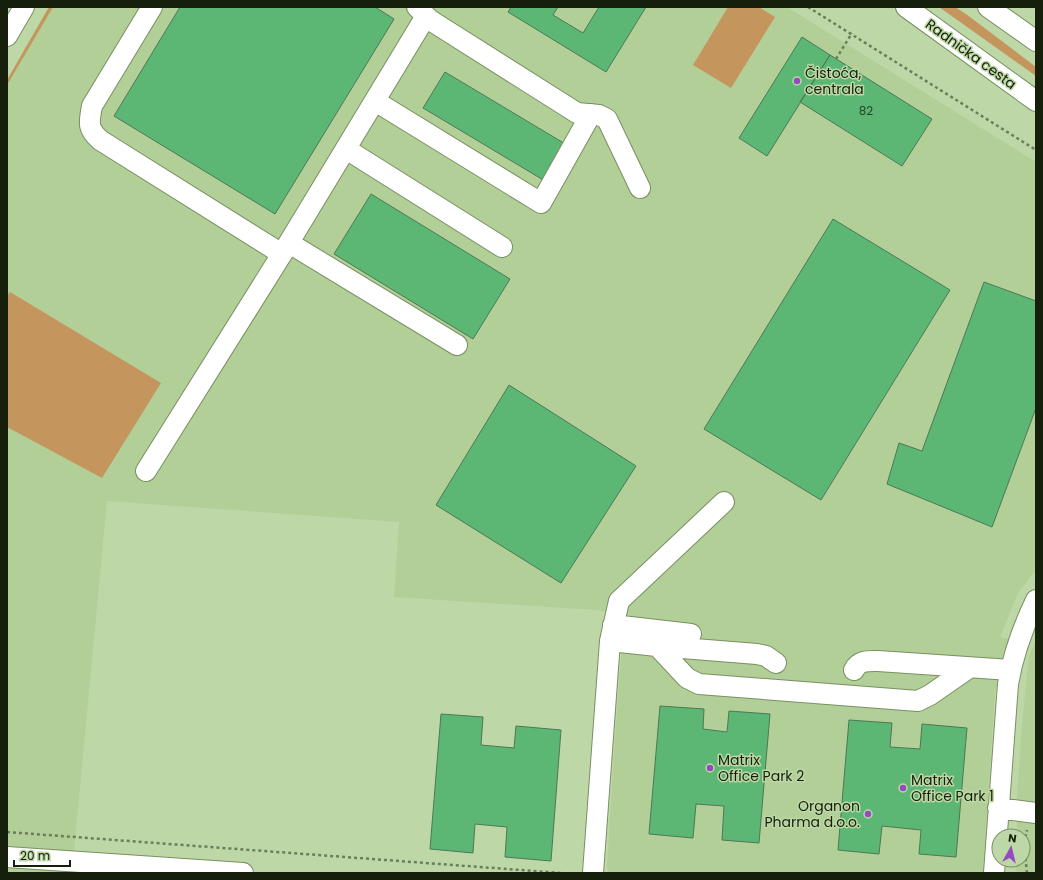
<svg xmlns="http://www.w3.org/2000/svg" width="1043" height="880" font-family="Poppins,sans-serif">
<style>
.built{fill:#b1cf97}
.green{fill:#c4965e}
.building{fill:#5cb774;stroke:#4d7857}
.lines{fill:none;stroke-linecap:round;stroke-linejoin:round}
.minor-casing{stroke:#789062;stroke-width:22}
.path{stroke:#6b7d5a;stroke-width:2.5;stroke-dasharray:3 3;stroke-linecap:butt}
.minor{stroke:#fff;stroke-width:20}
.poi-dot{fill:#934bbe;stroke:#bdd8a6;stroke-width:1.5}
.labels{text-anchor:middle;dominant-baseline:central;stroke-width:3;stroke-linejoin:round;paint-order:stroke}
.number-label{font-size:12px;fill:#284526}
.street-label{font-size:14px;fill:#161f0c;stroke:#bdd8a6}
.poi-label{font-size:14px;fill:#161f0c;stroke:#bdd8a6;text-anchor:start}
</style>
<rect width="100%" height="100%" fill="#bdd8a6"/>
<path class="built" d="M49 7H787L1036 162V570L1018 593 1000 637 1010 639 1004 650 995 692 983 873H609L607 866 613 766 622 645 630 615 596 610 394 597 399 522 107 501 74 851 7 846V80Z
M1036 640V873H1016L1015 860H1023V836H1017V797L1022 724 1029 656Z
M7 865 117 873H7Z"/>
<path class="green" d="M49 7H53L7 85V80Z
M728 7H759L775 17 731 88 693 65Z
M939 7H955L966 14 1036 67V76Z
M10 292 161 383 102 478 7 427V296Z"/>
<path class="building" d="M180 7H375L394 19 275 214 114 116Z
M511 7H558L553 15 583 33 599 7H646L606 72 508 12Z
M802 37 830 55 767 156 739 138Z
M830 55 932 119 902 166 800 102Z
M445 72 567 145 545 181 423 108Z
M371 194 510 279 473 339 334 254Z
M833 219 950 290 821 500 704 429Z
M984 282 1036 301V408L992 527 887 484 899 443 922 451Z
M509 385 636 466 561 583 436 505Z
M660 706 704 709 703 729 727 732 729 711 770 714 759 843 722 840 724 806 696 804 693 838 649 834Z
M441 714 483 717 481 745 514 748 516 726 561 730 551 861 505 857 507 827 475 824 473 853 430 849Z
M849 720 892 723 890 747 920 749 922 724 967 728 956 857 919 854 921 830 882 826 879 854 838 850Z
M68 869 105 873H68Z"/>
<g class="lines">
<g class="minor-casing">
<path id="minor" d="M152 7 92 106C89 123 87 128 100 140L282 254 426 16
M417 7 430 20 577 113 599 115 607 119 640 188
M906 7 1036 101
M988 7 1036 41
M7 36 24 7
M375 101 541 203 591 114
M346 149 502 247
M289 243 457 345
M146 471 282 254
M613 625 691 634
M610 641 657 646 687 678 699 684 918 701 930 695 969 668
M657 646 757 654 766 656 776 663
M854 670C859 660 868 661 878 661L1011 670
M998 808 1036 813
M7 857 243 873
M593 873 610 641 619 601 724 502
M994 873 1008 684C1013 655 1023 627 1036 600"/>
</g>
<path class="path" d="M808 7 1036 150
M836 59 852 33
M7 832 561 873
M1027 873 1024 844 1027 830"/>
<use href="#minor" class="minor"/>
</g>
<g class="poi-dot">
<circle cx="797" cy="81" r="4"/>
<circle cx="710" cy="768" r="4"/>
<circle cx="903" cy="788" r="4"/>
<circle cx="868" cy="814" r="4"/>
</g>
<g class="labels">
<g class="number-label">
<text x="866" y="110">82</text>
</g>
<g class="street-label">
<text transform="translate(971 54) rotate(36)">Radnička cesta</text>
</g>
<g class="poi-label">
<text x="805" y="73">Čistoća,<tspan x="805" dy="16">centrala</tspan></text>
<text x="718" y="760">Matrix<tspan x="718" dy="16">Office Park 2</tspan></text>
<text x="911" y="780">Matrix<tspan x="911" dy="16">Office Park 1</tspan></text>
<text x="860" y="806" text-anchor="end">Organon<tspan x="860" dy="16">Pharma d.o.o.</tspan></text>
</g>
</g>
<rect width="1043" height="880" fill="none" stroke="#161f0c" stroke-width="16"/>
<g transform="translate(1011 848) rotate(8)"><circle r="19" fill="#bdd8a6" stroke="#7a8e68"/>
<path d="M0-3L7 15L0 10L-7 15Z" fill="#934bbe"/>
<text y="-6" font-size="11" font-weight="bold" text-anchor="middle" fill="#161f0c">N</text>
</g>
<path d="M14 860v6h56v-6" fill="none" stroke="#161f0c" stroke-width="2"/>
<text x="20" y="860" font-size="12" fill="#161f0c" stroke="#bdd8a6" stroke-width="3" paint-order="stroke">20 m</text>
</svg>
